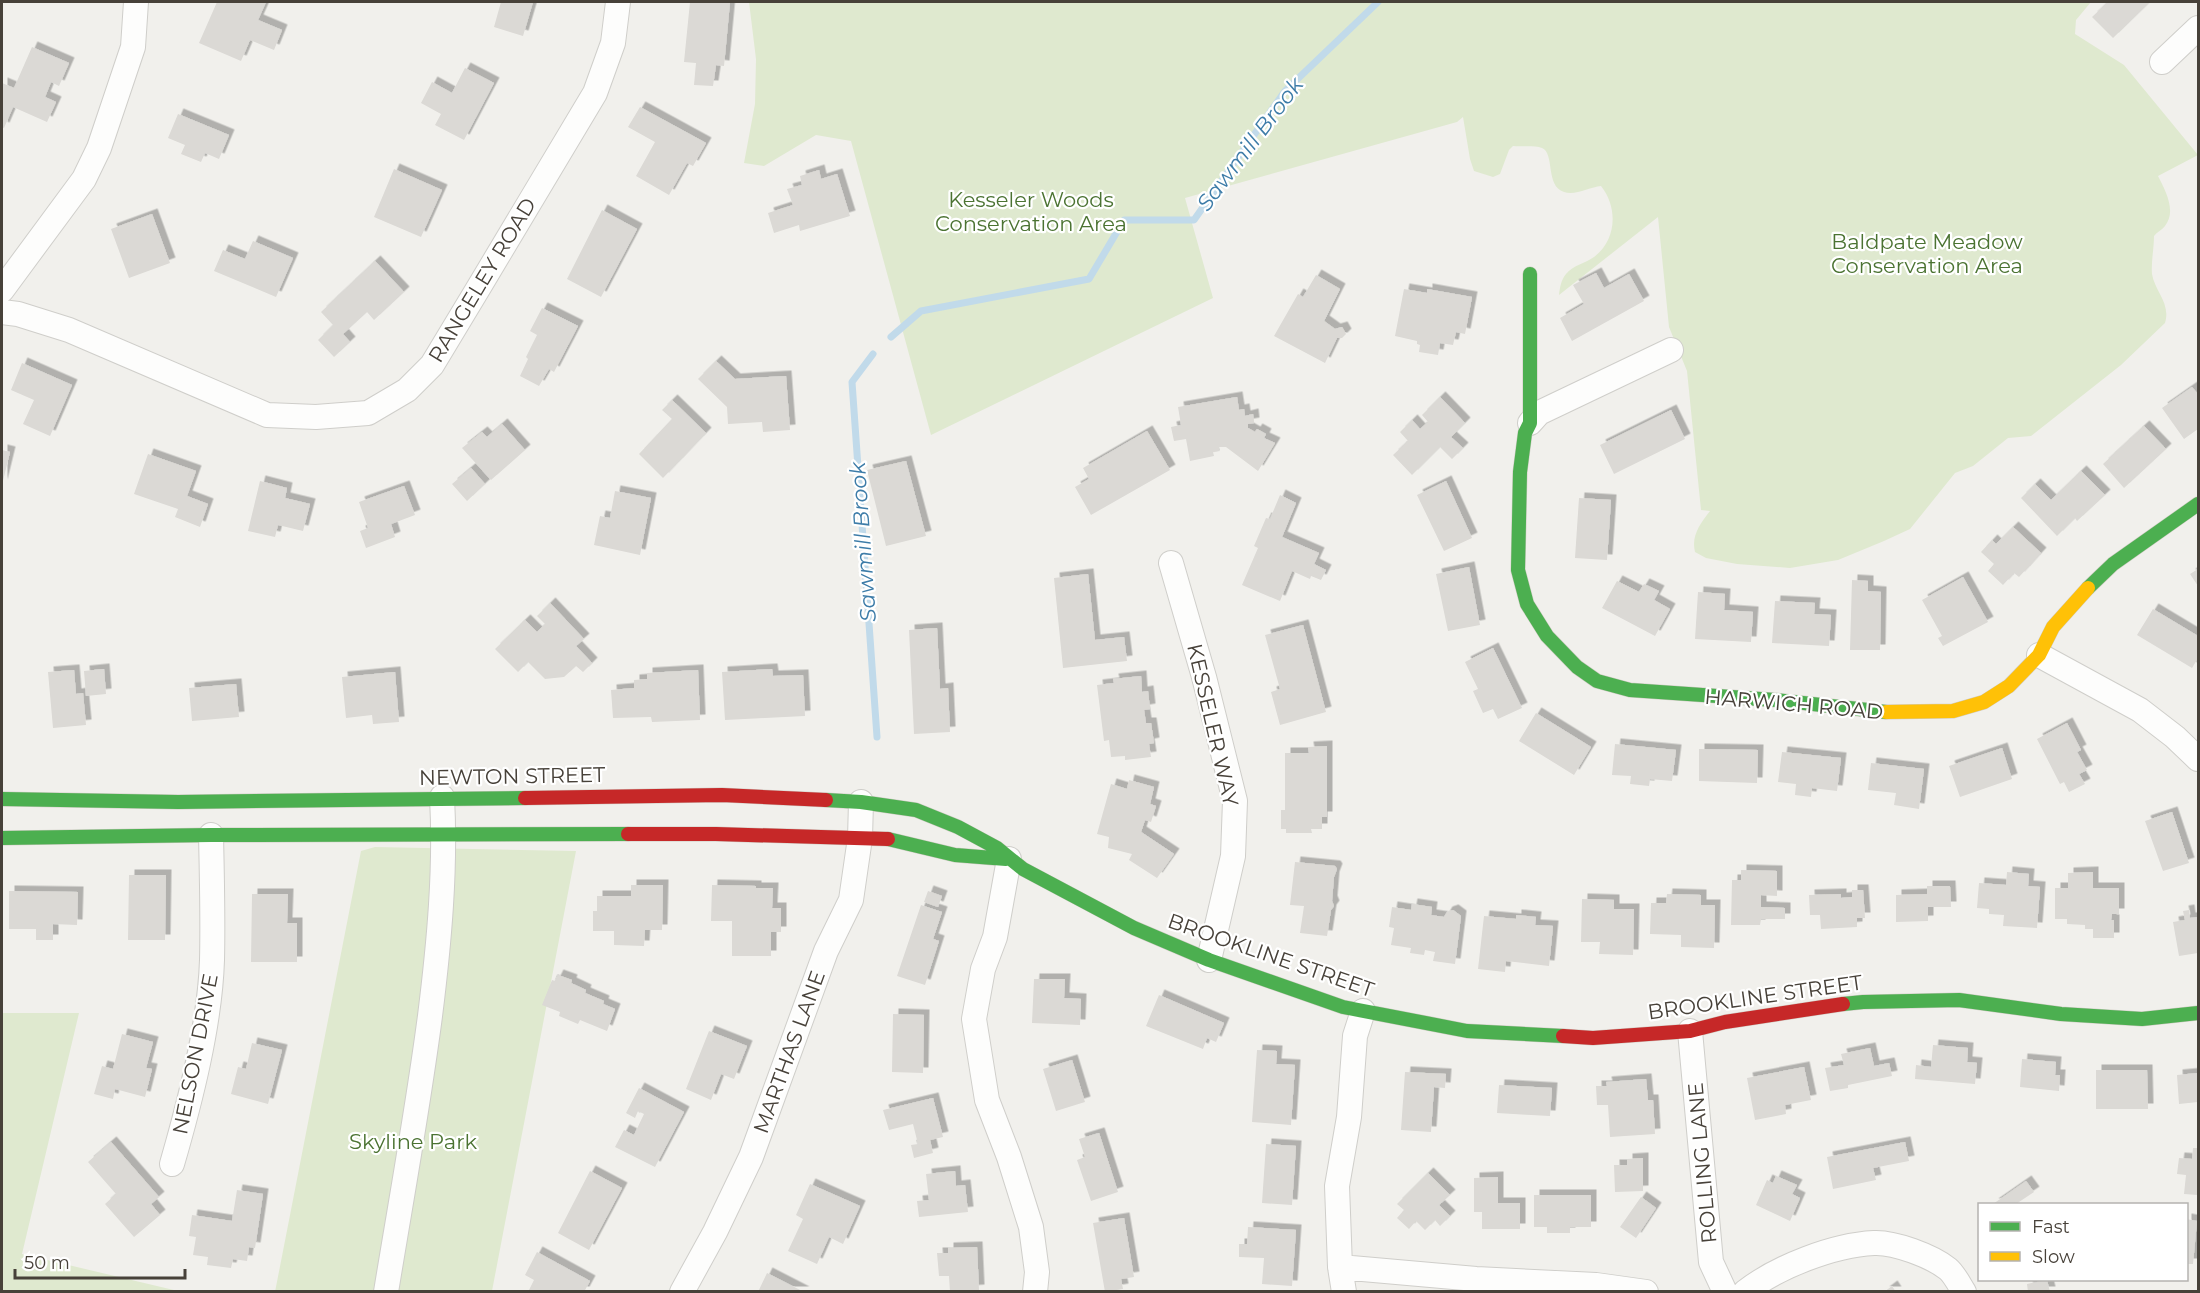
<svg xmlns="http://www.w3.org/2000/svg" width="2200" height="1293" font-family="Montserrat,sans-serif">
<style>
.green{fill:#dfe9cf}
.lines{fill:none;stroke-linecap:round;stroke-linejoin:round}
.stream{stroke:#c1daea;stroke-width:7}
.building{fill:#dbd9d5;filter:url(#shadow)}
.street-casing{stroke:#cfceca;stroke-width:26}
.fast-casing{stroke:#d0ccc4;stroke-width:15}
.slow-casing{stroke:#d0ccc4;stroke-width:15}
.jam-casing{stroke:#d0ccc4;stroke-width:15}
.street{stroke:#fdfdfc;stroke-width:24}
.fast{stroke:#4caf50;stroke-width:14}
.slow{stroke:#ffc107;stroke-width:14}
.jam{stroke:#c62828;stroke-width:14}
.labels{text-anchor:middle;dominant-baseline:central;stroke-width:4.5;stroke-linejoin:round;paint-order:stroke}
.park-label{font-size:21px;fill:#4b7332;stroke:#fff}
.street-label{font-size:21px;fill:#474139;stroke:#fff}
.water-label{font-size:22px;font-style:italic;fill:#3d7ca8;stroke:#fff}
</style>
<defs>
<filter id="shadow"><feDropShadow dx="5.5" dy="-5.5" stdDeviation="0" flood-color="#0004"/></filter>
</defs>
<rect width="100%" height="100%" fill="#f1f0ec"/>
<path class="green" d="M749 2H2091L2076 20 2075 34 2124 65 2198 155 2158 176C2165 190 2177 211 2165 226 2162 230 2157 232 2154 236 2154 248 2151 262 2152 274 2155 292 2171 303 2165 323L2121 365 2031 436 2008 438 1973 466 1955 473 1910 529 1884 541 1838 560 1790 568 1737 564 1706 558 1695 552C1691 536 1700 524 1710 511L1701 510 1687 371 1669 327 1658 217 1559 295C1560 287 1561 280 1566 274 1573 265 1586 263 1594 257 1617 240 1618 207 1601 186 1590 187 1575 196 1564 192 1545 186 1555 153 1542 148 1534 145 1522 147 1513 146L1509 150 1500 174 1493 177 1474 171 1470 159 1463 117 1457 122 1185 198 1213 298 931 435 851 141 816 135 764 166 744 163 755 104 756 59Z
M375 847 576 851 492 1291 275 1292 361 851Z
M2 1013H79L22 1254 178 1291H2Z"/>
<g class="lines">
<path class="stream" d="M891 337 921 311 1089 279 1124 220H1194L1285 91 1378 2
M873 354 852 382 877 737"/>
</g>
<path class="building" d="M217 2H266L258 20 282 30 274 50 250 40 241 61 199 43Z
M501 2H533L523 36 494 27Z
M690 2H730L724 66 716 65 713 86 694 85 696 63 684 62Z
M2108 2H2150L2113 38 2092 17Z
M32 47 69 63 59 86 51 82 45 97 56 102 47 122 13 107 4 128 2 127V83L14 88Z
M465 68 494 83 464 140 435 125 441 114 421 103 432 82 452 93Z
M640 107 706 143 693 166 687 163 669 195 636 176 655 142 628 127Z
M178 114 229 135 219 159 205 153 201 162 181 154 185 145 168 138Z
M394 169 442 190 421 237 374 217Z
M819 170 821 179 837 174 850 216 800 231 799 225 774 233 768 213 793 205 787 189 802 185 800 176Z
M602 210 637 229 601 297 567 279Z
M152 214 170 263 129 278 111 229Z
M253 241 293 258 276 297 214 271 223 250 245 259Z
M375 261 404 292 374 320 367 312 343 334 350 342 334 357 318 340 333 325 321 312Z
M1596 273 1604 288 1629 274 1644 301 1572 341 1560 318 1584 304 1573 285Z
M1316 275 1340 289 1324 321 1335 329 1342 327 1346 334 1342 338H1337L1325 363 1274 336 1298 294 1303 297Z
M1404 289 1427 293V289L1472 297 1465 334 1456 332 1453 345 1440 343 1438 355 1419 352 1420 345 1417 344V341L1395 336Z
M542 308 578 326 554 372 549 369 539 386 520 376 528 359 526 357 537 335 530 331Z
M716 361 735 379 786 376 790 430 763 432 762 422 728 424 727 407 698 379Z
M22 363 72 385 50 436 23 424 34 400 11 390Z
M2192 387 2197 393 2198 392V429L2184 439 2162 408Z
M1237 397 1239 410 1244 409 1245 416 1253 414 1254 423 1248 424V428L1255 432 1257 429 1266 434 1264 438 1275 443 1258 471 1226 447H1219V451L1213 452 1214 456 1190 461 1186 439 1174 441 1171 427 1181 425 1178 407Z
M1440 397 1465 423 1451 437 1463 448 1452 459 1440 447 1412 475 1393 455 1408 441 1400 432 1412 420 1420 429 1428 422 1422 415Z
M672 400 706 433 663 478 639 454 672 419 662 410Z
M1671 410 1685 439 1614 474 1600 445Z
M502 424 525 450 491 480 462 448 482 432 487 437Z
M2144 426 2166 449 2124 488 2103 464Z
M1147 431 1170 470 1091 515 1075 487 1089 479 1083 468Z
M2 450 10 452 2 485Z
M148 454 196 471 187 496 208 504 200 527 175 517 178 509 134 494Z
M906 461 926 536 886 546 867 470Z
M471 468 485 484 467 501 452 484Z
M2081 471 2105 495 2077 521 2075 518 2057 536 2021 498 2035 484 2051 500Z
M260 481 287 488 285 498 310 504 303 531 278 525 275 537 248 531Z
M1446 481 1472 538 1444 551 1417 495Z
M404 486 415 515 391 524 395 537 366 548 360 531 368 528 359 502Z
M615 491 651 498 640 555 594 545 600 516 610 518Z
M1280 495 1296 503 1282 537 1319 553 1314 564 1326 570 1321 580 1311 576 1310 579 1292 571 1280 601 1242 585 1258 548 1254 546 1266 518 1270 519Z
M1579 498 1611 500 1607 560 1575 558Z
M2013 527 2041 553 2019 577 2014 573 2003 585 1988 571 1994 564 1981 552 1992 540 1996 544Z
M1469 567 1480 625 1448 631 1436 574Z
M2198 569V586L2190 574Z
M1088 574 1095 640 1124 637 1127 661 1063 668 1054 578Z
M1963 577 1988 622 1943 646 1938 638 1942 636 1922 600Z
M1852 580 1868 581V591L1881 592 1880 650H1850Z
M1617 581 1639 592 1644 584 1659 591 1654 600 1670 609 1655 636 1602 608Z
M1698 592 1725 594 1724 610 1753 612 1751 642 1695 639Z
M1775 601 1815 603 1814 614 1831 615 1829 646 1772 643Z
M550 603 584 639 576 646 592 663 583 672 576 666 564 677 545 679 528 662 518 672 495 649 525 620 537 632 545 624 537 616Z
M2153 609 2198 636V658L2192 668 2137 635Z
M1303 625 1326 712 1280 725 1271 692 1280 689 1265 635Z
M937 628 940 689 948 688 950 732 914 734 909 630Z
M1493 648 1522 708 1498 719 1493 709 1483 713 1473 691 1478 689 1465 662Z
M104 669 106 694 86 696 84 671Z
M772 669 773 676 803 675 805 716 725 720 722 672Z
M74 670 76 694 83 693 86 725 53 728 48 672Z
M698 670 700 720 652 722 651 717 613 718 611 690 634 688V680L647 679V673Z
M395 672 399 722 373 724 372 715 346 718 342 677Z
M1141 676 1142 692 1148 691 1150 709 1144 710 1146 723H1151L1154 743 1149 744 1151 757 1125 760V756L1111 757 1109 740 1104 741 1097 685 1114 683 1113 679Z
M236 684 239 717 192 721 189 688Z
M1536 713 1591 747 1574 775 1519 741Z
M2067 723 2081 750 2077 752 2087 770 2079 774 2085 784 2069 792 2064 782 2060 784 2037 739Z
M1615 744 1676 750 1672 781 1650 779 1649 786 1630 784 1631 776 1612 775Z
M1327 746V817H1322V829H1311L1312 833H1286V829H1281V810H1285V753H1309L1308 747Z
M2002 748 2012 779 1960 797 1949 766Z
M1699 749 1758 750 1757 783 1699 781Z
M1782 752 1841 758 1837 791 1812 788 1811 797 1795 795 1796 784 1778 782Z
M1871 763 1924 769 1919 809 1894 805 1896 793 1868 790Z
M1129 780 1154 787 1150 804 1156 806 1151 822 1145 820 1141 832 1174 854 1157 878 1129 860 1132 854 1108 848 1109 837 1097 834 1111 784 1127 789Z
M2172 812 2189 863 2163 871 2145 821Z
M1295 862 1335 866 1337 869 1334 877 1332 901 1334 906 1331 910 1327 936 1300 933 1304 906 1290 905Z
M1741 870 1777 871V896L1761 895V907L1785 908V919H1761L1760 925H1731L1732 880H1741Z
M2007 872 2029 874 2028 886 2040 887 2037 928 2003 926 2004 915 1989 914V909L1977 908 1979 883 2006 885Z
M2093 872V888H2119V914H2112L2111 920H2114V938H2093V929H2085V925L2067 924V919H2055V888H2068V873Z
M129 875H166L165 940H128Z
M631 885H663L662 930H645L644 946 614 945V931H593V911H597V896H631Z
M712 885 756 886V888H773L772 908H781V932H771V956H732V921H711Z
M1927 886H1950L1951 907H1928V921L1896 922V895L1927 894Z
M1852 890H1863L1865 918H1857V927L1821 929 1820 915H1810L1809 895 1841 894V898L1852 897Z
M9 891 78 892 77 925 53 924V940H36V929H9Z
M928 891 942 896 938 907 924 902Z
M252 894H288L287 923H297V962H251Z
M1667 894 1701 895V905H1715L1714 948 1681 947V935L1650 934 1651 903H1666Z
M1582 899 1614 900V909H1634L1633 955 1599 954 1600 942H1581Z
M1412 904 1432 907 1431 915 1444 917 1447 912 1453 910 1461 916 1455 964 1433 961 1435 952 1425 950 1424 955 1410 953 1411 948 1391 945 1394 928 1389 927 1392 907 1411 910Z
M921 905 942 912 933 939 939 941 925 985 897 976Z
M2189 910 2190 918 2198 917V953L2179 956 2173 922 2185 920 2183 911Z
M1516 915 1536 917 1535 925 1553 926 1549 966 1506 961 1505 972 1478 969 1484 916 1516 919Z
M558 975 572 980 571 983 586 990 585 993 604 1001 603 1004 615 1009 607 1031 580 1020 578 1024 559 1016 560 1012 542 1005 552 980 555 981Z
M1034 979H1065L1064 998 1081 999 1080 1025 1032 1023Z
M1159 995 1224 1023 1216 1042 1207 1038 1203 1049 1146 1026Z
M893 1014 924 1015 923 1073 892 1072Z
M709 1031 747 1046 734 1079 721 1074 711 1100 686 1089Z
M122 1034 153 1042 146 1068 152 1069 145 1097 115 1089 113 1099 94 1094 102 1066 113 1069Z
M252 1043 282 1050 268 1104 231 1094 238 1067 246 1069Z
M1933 1045 1968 1048 1967 1062 1977 1063 1975 1084 1915 1079 1916 1065 1931 1067Z
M1870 1048 1874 1066 1889 1063 1892 1076 1848 1085V1088L1830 1091 1825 1068 1844 1065 1841 1054Z
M1257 1050 1277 1051 1276 1064 1295 1065 1291 1125 1252 1122Z
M2022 1059 2056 1062 2055 1075H2060L2059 1091 2020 1087Z
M1072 1060 1085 1102 1056 1111 1043 1069Z
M1804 1067 1811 1100 1785 1105 1786 1114 1755 1120 1747 1078Z
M2096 1070H2147L2148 1109H2096Z
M1405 1072 1446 1074 1445 1088 1434 1087 1431 1132 1401 1130Z
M2198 1073V1102L2179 1104 2177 1075Z
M1646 1079 1648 1100H1653L1655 1134 1610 1137 1608 1105H1597L1596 1086H1607L1606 1082Z
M1499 1085 1552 1088 1550 1116 1497 1113Z
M639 1088 684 1112 655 1167 615 1147 624 1130 634 1135 644 1114 638 1111 635 1118 626 1113Z
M933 1098 943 1137 930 1140 933 1153 914 1158 911 1145 918 1144 913 1124 889 1130 883 1110Z
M1099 1133 1118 1192 1091 1201 1077 1160 1085 1157 1079 1139Z
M111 1142 159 1197 151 1204 160 1215 134 1237 105 1204 116 1194 88 1162Z
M1905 1142 1909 1161 1873 1168 1876 1180 1833 1189 1827 1157Z
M1266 1144 1296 1146 1292 1205 1262 1203Z
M2193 1148H2198V1195L2184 1194 2186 1175 2177 1174 2179 1158 2192 1159Z
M1643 1158V1191L1615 1192 1614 1165H1627V1159Z
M590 1171 622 1188 589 1250 558 1233Z
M955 1171 956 1186 965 1185 968 1212 919 1217 917 1201 929 1200 926 1174Z
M1428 1173 1450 1195 1439 1205 1450 1216 1440 1226 1435 1220 1425 1230 1416 1221 1409 1229 1397 1218 1404 1210 1397 1204Z
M1776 1176 1797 1185 1792 1194 1800 1198 1790 1221 1756 1205 1767 1180 1773 1183Z
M1498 1177V1203H1520V1229H1482V1212H1474V1178Z
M2026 1181 2034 1192 2016 1204H1993Z
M810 1184 860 1206 843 1244 829 1237 817 1264 788 1251 803 1219 796 1215Z
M237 1190 263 1194 255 1248 249 1247 247 1261 233 1259 231 1268 207 1265 208 1257 193 1255 196 1237 189 1236 192 1215 232 1221Z
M1534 1195H1591V1227H1570V1233H1547V1227H1534Z
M1641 1197 1656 1208 1636 1238 1620 1227Z
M1124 1218 1134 1277 1121 1279 1123 1289 1105 1292 1093 1223Z
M2186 1219 2197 1221 2193 1264H2186Z
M1248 1227 1296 1230 1292 1286 1262 1284 1264 1258 1239 1257V1244H1247Z
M977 1247 979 1290 950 1292 949 1276H939L937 1253H948V1248Z
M537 1252 590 1281 584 1292H528L534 1280 525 1275Z
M767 1273 804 1292H758Z
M2047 1280 2050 1292H2028L2027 1284Z
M1892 1286 1896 1292H1884Z"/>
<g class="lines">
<g class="street-casing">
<path id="street" d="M2162 62 2198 28
M2 290 84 179 99 148 133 47 136 2
M2 312 18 314 69 330 267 415 316 417 368 413 407 390 432 365 479 287 595 93 613 43 618 2
M1530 423 1539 413 1671 350
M1171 563 1204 677 1235 801 1233 856 1209 960
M2039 655 2140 710 2175 737 2198 759
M1009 859 995 937 983 969 974 1019 987 1100 1009 1157 1031 1227 1037 1272 1035 1292
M1690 1031 1711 1262 1725 1292
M172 1164C190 1102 210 1025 212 960 213 919 212 877 211 835
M1340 1267 1476 1279 1596 1285 1646 1292
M386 1292C401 1200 418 1108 430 1016 439 944 446 870 442 797
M682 1292 715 1232 751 1157 826 951 851 900 860 838 861 802
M1344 1292 1340 1267 1337 1186 1349 1117 1355 1036 1363 1011
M1745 1292C1777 1267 1833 1245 1874 1243 1894 1242 1932 1256 1948 1269 1954 1274 1959 1284 1964 1292"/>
</g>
<g class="fast-casing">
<path id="fast" d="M1530 274V423L1525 433 1520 472 1518 570 1527 604 1547 636 1577 667 1597 681 1630 690 1775 700 1886 712
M2088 588 2113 564 2198 504
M2 799 178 802 525 798
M826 800 861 802 916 810 958 827 997 848 1023 869 1134 928 1209 960 1343 1007 1467 1031 1563 1036
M2 838 211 835 628 834
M888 839 955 855 1006 859
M1843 1004 1863 1002 1959 1000 2061 1014 2142 1019 2198 1013"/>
</g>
<g class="slow-casing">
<path id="slow" d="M1886 712 1953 711 1984 702 2009 686 2039 655 2053 627 2088 588"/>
</g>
<g class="jam-casing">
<path id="jam" d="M525 798 722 795 826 800
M628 834H716L888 839
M1563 1036 1593 1038 1690 1031 1725 1022 1843 1004"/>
</g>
<use href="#street" class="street"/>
<use href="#fast" class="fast"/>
<use href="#slow" class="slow"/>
<use href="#jam" class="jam"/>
</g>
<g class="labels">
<g class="park-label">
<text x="1031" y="199">Kesseler Woods<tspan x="1031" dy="24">Conservation Area</tspan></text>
<text x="1927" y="241">Baldpate Meadow<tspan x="1927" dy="24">Conservation Area</tspan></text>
<text x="413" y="1141">Skyline Park</text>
</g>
<g class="street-label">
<text transform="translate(482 280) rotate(-59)">RANGELEY ROAD</text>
<text transform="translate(1794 704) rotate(5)">HARWICH ROAD</text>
<text transform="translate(1213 725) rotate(77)">KESSELER WAY</text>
<text transform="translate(512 776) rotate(-1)">NEWTON STREET</text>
<text transform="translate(1271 955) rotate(19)">BROOKLINE STREET</text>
<text transform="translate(1755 997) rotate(-8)">BROOKLINE STREET</text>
<text transform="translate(789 1052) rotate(-70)">MARTHAS LANE</text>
<text transform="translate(195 1054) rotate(-79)">NELSON DRIVE</text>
<text transform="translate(1702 1163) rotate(-95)">ROLLING LANE</text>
</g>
<g class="water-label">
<text transform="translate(1250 144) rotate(-53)">Sawmill Brook</text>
<text transform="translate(863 542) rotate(-94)">Sawmill Brook</text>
</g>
</g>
<rect width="2200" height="1293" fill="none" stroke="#474139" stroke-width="6"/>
<rect x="1978" y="1203" width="210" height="78" fill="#ffffff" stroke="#b5b3b0" stroke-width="1.5"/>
<rect x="1990" y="1222" width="30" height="9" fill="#4caf50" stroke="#b5b3b0" stroke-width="1.5"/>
<text x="2032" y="1233" font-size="18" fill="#474139">Fast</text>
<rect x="1990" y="1252" width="30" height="9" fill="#ffc107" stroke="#b5b3b0" stroke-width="1.5"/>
<text x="2032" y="1263" font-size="18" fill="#474139">Slow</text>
<path d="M15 1269v9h170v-9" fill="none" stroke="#474139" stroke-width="3"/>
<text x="24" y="1269" font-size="18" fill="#474139" stroke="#ffffff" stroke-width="4.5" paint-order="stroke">50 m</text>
</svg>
